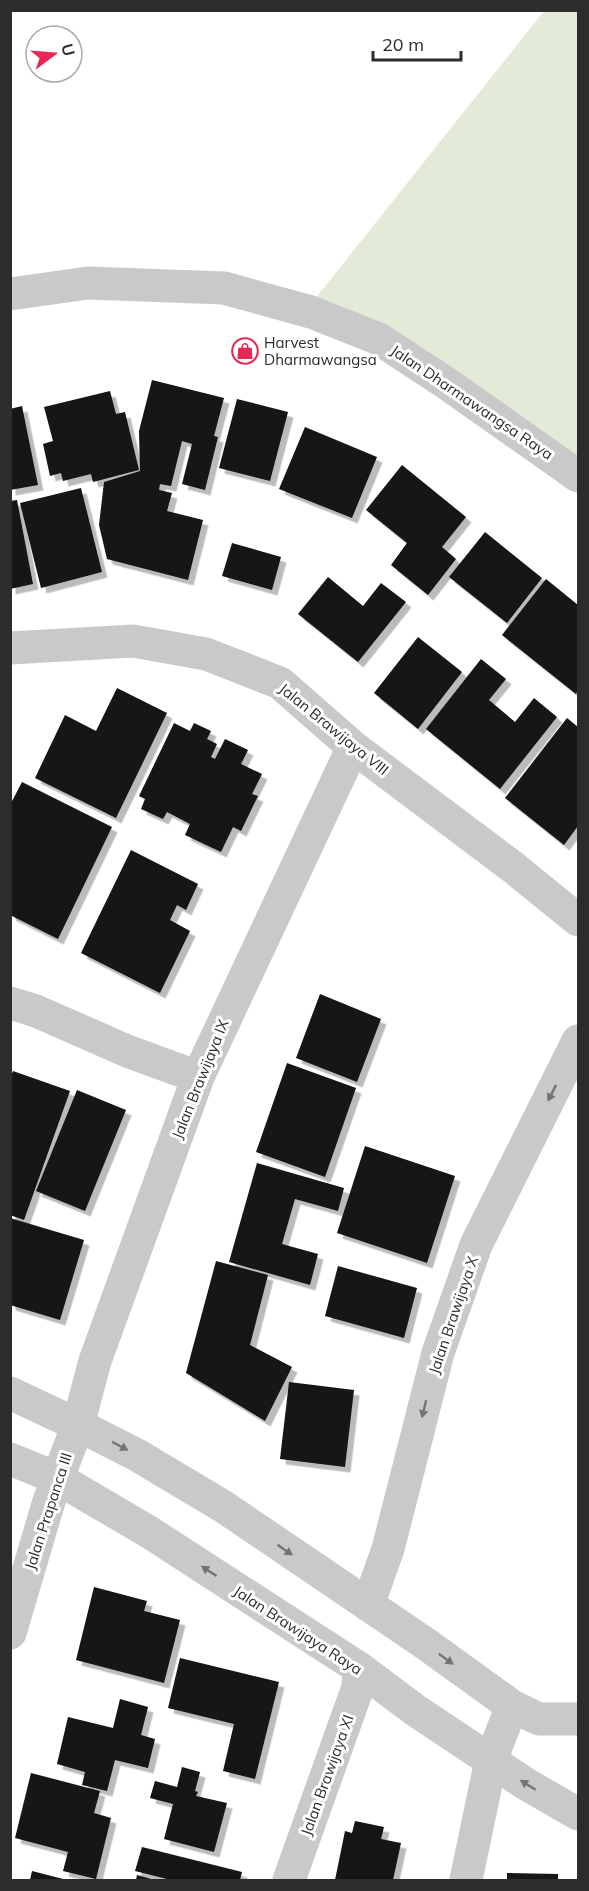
<svg xmlns="http://www.w3.org/2000/svg" width="589" height="1891" font-family="Mulish,sans-serif">
<style>
.green{fill:#e4ead8}
.building{fill:#131313;filter:url(#shadow)}
.lines{fill:none;stroke-linecap:round;stroke-linejoin:round}
.minor{stroke:#c9c9c9;stroke-width:33}
.oneway{fill:#737373}
.labels{text-anchor:middle;dominant-baseline:central;stroke-width:6;stroke-linejoin:round;paint-order:stroke}
.poi-label{font-size:15px;fill:#2c2c2c;stroke:#fff;text-anchor:start}
.street-label{font-size:15px;fill:#2c2c2c;stroke:#fff}
</style>
<defs>
<filter id="shadow"><feDropShadow dx="5.5" dy="5.5" stdDeviation="0" flood-color="#0004"/></filter>
</defs>
<rect width="100%" height="100%" fill="#fff"/>
<path class="green" d="M544 11H578V475L311 304Z"/>
<path class="building" d="M152 380 224 398 214 436 218 437 205 490 182 484 192 444 182 441 171 486 160 484 159 490 172 493 167 511 203 520 188 580 107 559 99 525 104 482 140 471 139 431Z
M110 391 116 414 125 412 139 470 93 482 91 474 63 481 61 473 50 476 43 444 53 441 44 407Z
M237 399 288 412 270 481 219 468Z
M22 406 38 485 10 490V409Z
M305 427 377 457 352 518 279 489Z
M402 465 466 517 442 547 456 559 428 595 391 565 407 543 366 510Z
M81 488 102 572 41 588 20 503Z
M17 500 33 584 10 589V501Z
M485 532 542 578 507 623 449 577Z
M232 543 281 557 272 590 222 576Z
M328 577 363 606 381 583 406 602 358 662 298 614Z
M546 579 578 605V690L576 694 502 635Z
M418 637 462 672 418 729 374 693Z
M481 659 506 679 489 700 515 722 534 698 557 717 500 789 426 729Z
M117 688 167 713 116 818 35 778 65 715 96 731Z
M567 718 578 727V826L564 845 505 798Z
M174 723 190 731 194 723 211 731 207 739 217 744 211 757 215 759 225 739 248 750 241 764 262 774 252 794 258 796 241 831 233 827 221 852 185 835 190 824 167 812 163 819 141 809 145 799 139 796Z
M22 782 112 827 58 939 10 915V805Z
M131 850 198 884 186 910 177 905 170 920 190 931 160 993 81 953Z
M320 994 381 1019 357 1082 296 1058Z
M287 1063 356 1088 325 1177 256 1152Z
M13 1071 70 1091 24 1220 10 1215V1079Z
M77 1090 126 1110 85 1211 36 1191Z
M365 1146 455 1176 427 1263 337 1233Z
M257 1163 344 1188 338 1211 295 1199 282 1244 318 1254 310 1285 229 1262Z
M10 1218 84 1240 60 1320 10 1305Z
M216 1261 268 1275 250 1345 292 1367 265 1421 186 1373Z
M338 1266 417 1288 404 1338 325 1316Z
M289 1382 354 1390 345 1467 280 1459Z
M94 1587 147 1601 144 1611 180 1620 164 1683 76 1660Z
M180 1658 279 1682 255 1779 223 1771 234 1724 168 1708Z
M120 1699 148 1707 141 1735 155 1739 148 1768 115 1760 107 1791 82 1785 85 1772 57 1764 68 1717 113 1728Z
M182 1767 200 1772 195 1791 198 1792 196 1796 227 1803 214 1852 164 1839 173 1804 150 1798 155 1781 177 1787Z
M31 1773 100 1791 94 1813 111 1818 96 1879 63 1871 68 1852 15 1838Z
M355 1821 384 1827 381 1839 401 1843 393 1880H335L345 1831 352 1833Z
M142 1847 242 1872 240 1880H171L135 1871Z
M32 1871 67 1880H30Z
M507 1873 558 1874V1880H507Z
M137 1875 155 1880H136Z"/>
<g class="lines">
<path class="minor" d="M10 294 88 283 224 288 311 312 379 339 449 385 578 476
M10 648 133 641 206 654 280 683 353 747 514 868 578 920
M10 1003 36 1011 127 1051 198 1077
M10 1393 78 1425 137 1455 224 1507 426 1644 512 1706 539 1719H578
M10 1459 57 1478 149 1532 359 1668 415 1710 526 1784 578 1814
M368 1605 388 1549 438 1353 476 1245 578 1041
M10 1633 49 1501 78 1425 95 1361 198 1077 353 747
M289 1880 358 1687 359 1668
M466 1880 491 1760 512 1706"/>
</g>
<defs><path id="oneway-solid" d="M-6-.8H1V-3.2L6.5 0L1 3.2V.8H-6Z" transform="scale(1.5)"/></defs>
<g class="oneway">
<use href="#oneway-solid" transform="translate(552 1093) rotate(117)"/>
<use href="#oneway-solid" transform="translate(424 1409) rotate(104)"/>
<use href="#oneway-solid" transform="translate(120 1446) rotate(28)"/>
<use href="#oneway-solid" transform="translate(285 1550) rotate(35)"/>
<use href="#oneway-solid" transform="translate(209 1571) rotate(-147)"/>
<use href="#oneway-solid" transform="translate(446 1659) rotate(36)"/>
<use href="#oneway-solid" transform="translate(528 1785) rotate(-148)"/>
</g>
<defs>
<g id="shop-ring" transform="scale(1.35)"><circle r="9.5" fill="#fff" stroke="#e92753" stroke-width="1.5"/><path d="M-5-2.5h2.3a2.7 3.5 0 0 1 5.4 0H5L5.5 6h-11ZM-1.5-2.5h3a1.5 2.3 0 0 0-3 0Z" fill="#e92753"/></g>
</defs>
<g fill-rule="evenodd">
<use href="#shop-ring" x="245" y="351"/>
</g>
<g class="labels">
<g class="poi-label">
<text x="264" y="342">Harvest<tspan x="264" dy="17">Dharmawangsa</tspan></text>
</g>
<g class="street-label">
<text transform="translate(472 402) rotate(34)">Jalan Dharmawangsa Raya</text>
<text transform="translate(334 729) rotate(39)">Jalan Brawijaya VIII</text>
<text transform="translate(200 1079) rotate(-68)">Jalan Brawijaya IX</text>
<text transform="translate(453 1315) rotate(-71)">Jalan Brawijaya X</text>
<text transform="translate(48 1511) rotate(-72)">Jalan Prapanca III</text>
<text transform="translate(298 1630) rotate(33)">Jalan Brawijaya Raya</text>
<text transform="translate(327 1775) rotate(-70)">Jalan Brawijaya XI</text>
</g>
</g>
<rect width="589" height="1891" fill="none" stroke="#2c2c2c" stroke-width="24"/>
<g transform="translate(54 54) rotate(74)"><circle r="28" fill="#ffffff" stroke="#ababab" stroke-width="1.5"/>
<path d="M0-4.5L10 22L0 15L-10 22Z" fill="#e92753"/>
<text y="-9" font-size="16" font-weight="bold" text-anchor="middle" fill="#2c2c2c">U</text>
</g>
<path d="M373 51v9h88v-9" fill="none" stroke="#2c2c2c" stroke-width="3"/>
<text x="382" y="51" font-size="18" fill="#2c2c2c" stroke="#ffffff" stroke-width="4.5" paint-order="stroke">20 m</text>
</svg>
